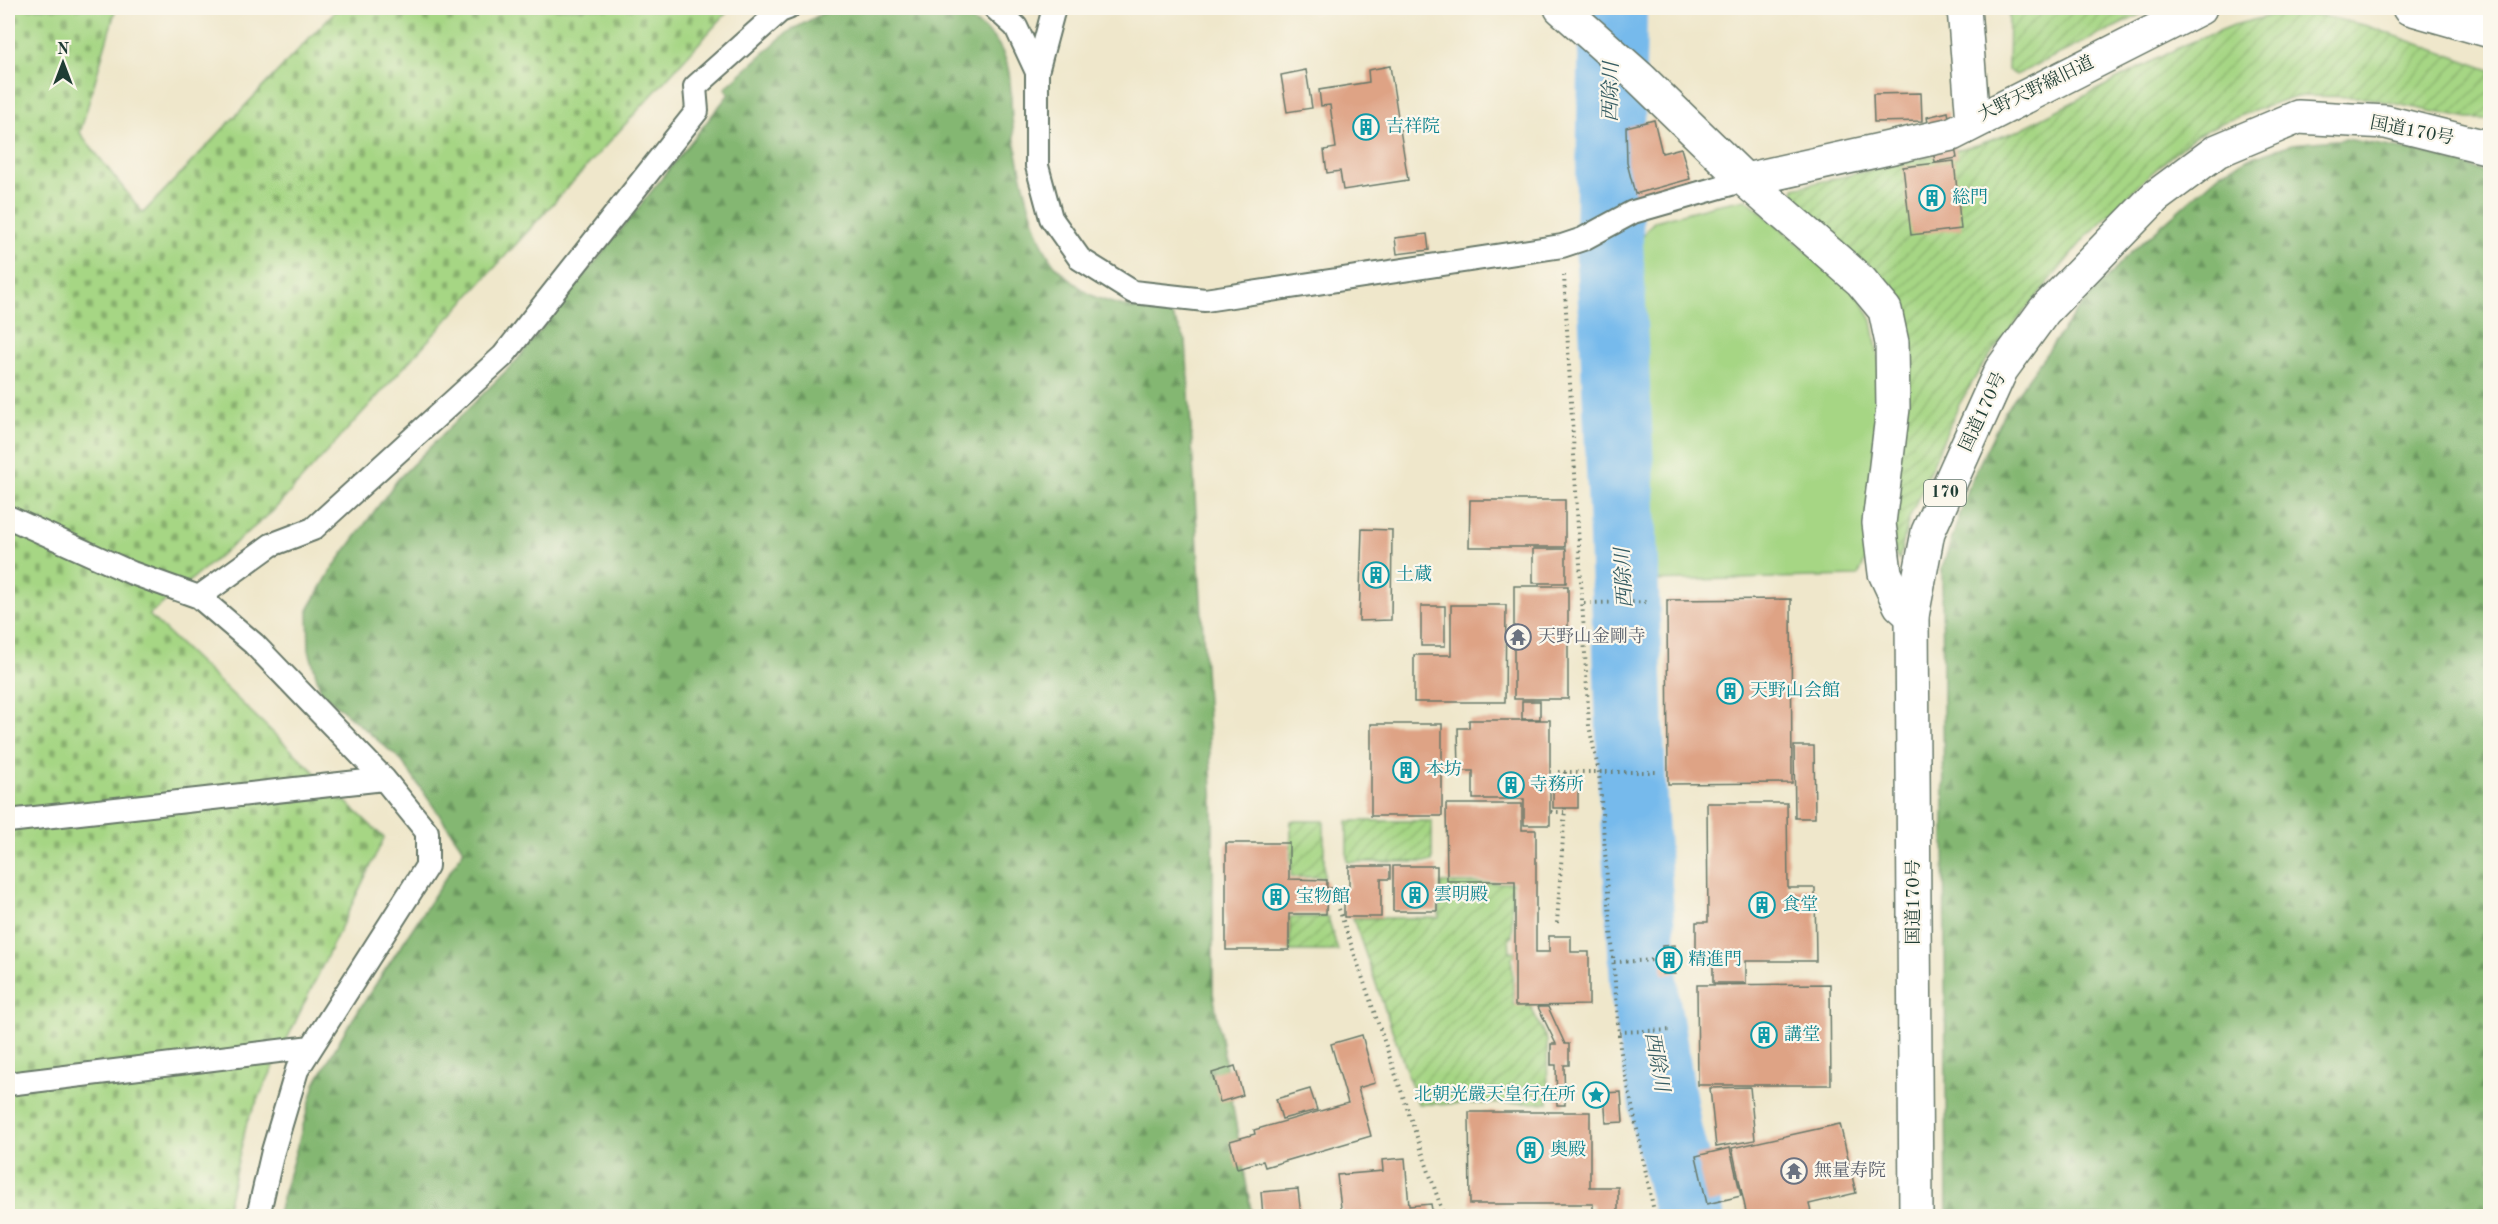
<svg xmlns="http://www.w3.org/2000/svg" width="2498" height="1224" font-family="'Old Standard TT','Noto Serif JP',serif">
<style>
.forest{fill:url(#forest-firs);stroke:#527a53;stroke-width:1.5}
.cemetery{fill:url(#cemetery-stones);stroke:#628a5c;stroke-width:1.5}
.park{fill:#a6d684;stroke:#628a5c;stroke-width:1.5}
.garden{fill:url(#garden-furrows);stroke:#628a5c;stroke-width:1.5}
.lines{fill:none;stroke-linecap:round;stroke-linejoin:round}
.river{stroke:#76baec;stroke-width:68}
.building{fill:#dea385}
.service-casing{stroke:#687869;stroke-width:26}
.minor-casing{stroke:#687869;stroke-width:36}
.tertiary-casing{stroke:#687869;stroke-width:36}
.secondary-casing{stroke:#687869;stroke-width:36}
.trunk-casing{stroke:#687869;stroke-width:36}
.path{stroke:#687869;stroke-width:4;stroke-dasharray:1.5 4.5;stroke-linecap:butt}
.service{stroke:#fff;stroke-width:22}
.minor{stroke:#fff;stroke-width:33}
.tertiary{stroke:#fff;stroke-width:33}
.secondary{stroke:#fff;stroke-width:33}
.trunk{stroke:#fff;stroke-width:33}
.labels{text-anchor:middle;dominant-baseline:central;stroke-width:4.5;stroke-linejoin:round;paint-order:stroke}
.shield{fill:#fbf7ec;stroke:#61756b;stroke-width:1.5}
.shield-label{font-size:16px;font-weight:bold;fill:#1f3d34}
.street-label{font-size:18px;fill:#1f3d34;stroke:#fbf7ec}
.culture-label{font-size:18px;fill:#0d838f;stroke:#fbf7ec;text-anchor:start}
.worship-label{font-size:18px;fill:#5b616d;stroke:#fbf7ec;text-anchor:start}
.water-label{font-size:20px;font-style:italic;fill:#355c62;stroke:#fbf7ec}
</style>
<defs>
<pattern id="forest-firs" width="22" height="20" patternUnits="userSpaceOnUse" patternTransform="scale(1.5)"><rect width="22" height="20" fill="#84b772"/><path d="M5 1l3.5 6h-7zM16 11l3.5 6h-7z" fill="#6b965e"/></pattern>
<pattern id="cemetery-stones" width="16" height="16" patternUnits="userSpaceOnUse" patternTransform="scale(1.5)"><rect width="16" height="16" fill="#a6d684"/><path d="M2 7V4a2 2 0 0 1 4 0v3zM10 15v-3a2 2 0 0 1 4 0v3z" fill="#87af6d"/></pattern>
<pattern id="garden-furrows" width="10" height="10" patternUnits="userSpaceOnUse" patternTransform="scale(1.5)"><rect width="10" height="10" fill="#a6d684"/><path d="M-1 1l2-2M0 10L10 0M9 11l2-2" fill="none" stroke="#87af6d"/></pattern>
</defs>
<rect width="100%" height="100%" fill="#fbf7ec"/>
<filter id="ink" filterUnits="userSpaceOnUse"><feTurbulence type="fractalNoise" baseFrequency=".0167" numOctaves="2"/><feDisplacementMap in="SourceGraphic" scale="12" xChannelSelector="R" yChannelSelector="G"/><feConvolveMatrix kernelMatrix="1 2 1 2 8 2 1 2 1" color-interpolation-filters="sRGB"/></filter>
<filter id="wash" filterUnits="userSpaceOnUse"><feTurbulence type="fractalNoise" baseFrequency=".008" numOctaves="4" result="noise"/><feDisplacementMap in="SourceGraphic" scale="24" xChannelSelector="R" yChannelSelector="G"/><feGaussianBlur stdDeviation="1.35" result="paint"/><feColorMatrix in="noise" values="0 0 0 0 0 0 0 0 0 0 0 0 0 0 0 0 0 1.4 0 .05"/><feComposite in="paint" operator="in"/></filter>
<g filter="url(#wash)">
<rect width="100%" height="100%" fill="#efe7cb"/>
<path class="forest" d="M840 8C870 8 928 2 954 12 973 19 994 33 1002 51 1013 73 1010 96 1012 119 1016 155 1032 234 1053 263 1058 271 1086 293 1095 297 1120 307 1145 310 1171 314L1186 341 1213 806V993L1252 1216H277L315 1084 345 1031 464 850 401 760 321 692 309 650 308 610 332 569 398 479 517 360 729 94 725 88 786 33 823 13Z
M2346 139 2425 153 2490 173V1216H1947L1942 568 1971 481 2005 411 2076 312 2127 256 2222 172 2250 158 2292 144Z"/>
<path class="cemetery" d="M8 8H116L80 133 143 213 338 8H731L272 512 149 615 384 838 247 1122 225 1216H8Z"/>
<path class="park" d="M1746 199 1858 294 1872 321 1880 366 1867 556 1858 576 1646 581 1642 556 1620 269 1648 228 1655 221 1715 205Z"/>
<path class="garden" d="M2009 8H2154L2016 75 2008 70Z
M2305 12 2368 26 2490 70V119H2469L2363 97 2305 96 2296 97 2259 109 2221 123 2195 136 2146 178 2085 238 2018 319 1982 366 1958 406 1909 519 1899 560 1892 547 1907 349 1816 220 1793 196 1794 188 1977 145 2017 131 2182 46 2234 25 2277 14Z
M1291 821H1324V877H1291Z
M1347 821H1432V862H1347Z
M1441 883H1512V937H1509L1510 952H1515V956L1512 957 1513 1004 1530 1005 1547 1041 1548 1103 1418 1104 1353 918H1439Z
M1290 917H1328L1338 951H1290Z"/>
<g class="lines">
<path class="river" d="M1608 8 1613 16 1609 241 1622 510 1632 786 1645 997 1668 1133 1690 1216"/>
</g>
<g id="blocks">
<path class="building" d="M1390 66 1408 180 1343 190 1340 171 1327 173 1324 150 1336 148 1330 105 1321 106 1319 90 1369 82 1368 70Z
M1306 70 1312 108 1287 112 1281 75Z
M1921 93 1922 121 1874 122 1873 94Z
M1948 112 1957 158 1935 162 1927 117Z
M1654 120 1662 153 1681 148 1690 179 1635 194 1627 163 1626 127Z
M1954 161 1961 229 1911 235 1903 167Z
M1427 234 1429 250 1397 254 1395 238Z
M1470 500H1565V547H1469Z
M1362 529 1392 530 1391 620 1359 621Z
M1533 549H1566V583H1533Z
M1514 586H1568V699H1514Z
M1791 599 1792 783 1668 784 1667 600Z
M1451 605H1506L1505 702H1414V655H1451Z
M1421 606H1445V646H1421Z
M1522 701H1540V719H1522Z
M1469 720H1550V825H1524V799H1473V771H1459L1458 728H1469Z
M1371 724H1442V816H1371Z
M1794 746H1814L1815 818H1795Z
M1553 786H1578V808H1553Z
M1707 803H1787L1788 888H1815L1816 961H1746V983H1713V953H1696V922H1708Z
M1446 804H1522V830H1536V952H1549V936H1571V952H1589V1005L1515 1006V881H1447Z
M1226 843H1289V879L1327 880 1326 914H1289V950H1226Z
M1349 866H1390V879H1381V917H1344V888H1349Z
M1393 866H1437V911H1393Z
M1328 888H1343V898H1328Z
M1675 945V974H1662V946Z
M1830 984 1831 1085H1698L1697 985Z
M1538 1007H1548L1565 1044H1569V1065H1564L1565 1105H1557L1556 1065H1551V1044H1556Z
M1362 1035 1375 1083 1358 1088 1371 1136 1265 1167 1263 1161 1237 1168 1230 1141 1255 1134 1254 1130 1348 1103 1331 1044Z
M1235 1066 1243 1095 1220 1102 1212 1073Z
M1750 1087 1755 1140 1716 1147 1710 1088Z
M1310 1089 1317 1110 1282 1119 1276 1099Z
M1621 1092 1623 1122 1606 1123 1604 1093Z
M1469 1112H1590V1187H1618V1216H1593V1204H1470Z
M1840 1124 1856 1193 1809 1204 1812 1216H1747L1732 1148Z
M1730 1148 1741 1196 1707 1204 1696 1156Z
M1405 1158 1409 1206 1431 1204 1433 1216H1342L1337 1175 1383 1171 1382 1160Z
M1298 1189 1301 1216H1263L1261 1192Z"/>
</g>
</g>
<g filter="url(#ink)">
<use href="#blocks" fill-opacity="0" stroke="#687869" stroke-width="1.5"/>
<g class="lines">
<g class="service-casing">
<path id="service" d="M995 8 1016 27 1037 72V166L1051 218 1080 259 1133 292 1205 300 1562 246 1583 239 1633 212 1745 180
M1037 72 1054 8
M8 517 132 573 199 597 254 644 384 779 427 832V866L297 1070 273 1151 258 1216
M199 597 271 545 313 529 503 356 697 111 695 87 780 11 788 8
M8 821 384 779
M8 1084 311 1047"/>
</g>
<g class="minor-casing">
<path id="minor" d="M1561 8 1640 78 1745 180 1861 281 1885 310 1892 343 1893 408 1879 523 1885 573 1900 605 1912 616
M1745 180 1952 134 2200 8"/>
</g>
<g class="tertiary-casing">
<path id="tertiary" d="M1964 8 1973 122"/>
</g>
<g class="secondary-casing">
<path id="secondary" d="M2409 8 2490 31"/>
</g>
<g class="trunk-casing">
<path id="trunk" d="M1916 1216 1912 616 1928 532 2001 370 2044 311 2155 197 2217 151 2298 117 2386 122 2490 148"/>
</g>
<path class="path" d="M1564 275 1589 726 1599 773 1620 1048 1655 1216
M1584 603 1650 602
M1558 772H1657
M1565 772V786
M1551 812H1564
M1339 909 1444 1216
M1557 923 1565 808
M1614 962 1658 960
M1619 1032 1673 1030"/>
<use href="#service" class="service"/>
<use href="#minor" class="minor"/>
<use href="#tertiary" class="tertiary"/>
<use href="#secondary" class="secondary"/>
<use href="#trunk" class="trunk"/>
</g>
</g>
<defs>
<g id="building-ring" transform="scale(1.35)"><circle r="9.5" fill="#fbf7ec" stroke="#0f9aa8" stroke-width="1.5"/><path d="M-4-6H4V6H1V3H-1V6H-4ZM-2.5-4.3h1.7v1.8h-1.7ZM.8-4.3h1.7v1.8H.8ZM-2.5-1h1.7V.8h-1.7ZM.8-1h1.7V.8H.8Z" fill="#0f9aa8"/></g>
<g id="temple-ring" transform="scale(1.35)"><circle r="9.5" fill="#fbf7ec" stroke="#6b7280" stroke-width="1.5"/><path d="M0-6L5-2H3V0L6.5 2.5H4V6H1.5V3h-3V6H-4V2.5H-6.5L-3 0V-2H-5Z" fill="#6b7280"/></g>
<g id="sight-ring" transform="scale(1.35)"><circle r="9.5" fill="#fbf7ec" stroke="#0f9aa8" stroke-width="1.5"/><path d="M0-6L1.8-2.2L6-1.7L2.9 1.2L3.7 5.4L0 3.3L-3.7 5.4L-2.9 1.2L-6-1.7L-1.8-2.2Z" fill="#0f9aa8"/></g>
</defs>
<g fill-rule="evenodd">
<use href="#building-ring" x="1366" y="127"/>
<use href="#building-ring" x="1932" y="198"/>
<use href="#building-ring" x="1376" y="575"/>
<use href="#temple-ring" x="1518" y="637"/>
<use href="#building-ring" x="1730" y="691"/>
<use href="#building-ring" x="1406" y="770"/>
<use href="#building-ring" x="1511" y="785"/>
<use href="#building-ring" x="1415" y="895"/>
<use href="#building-ring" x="1276" y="897"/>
<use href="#building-ring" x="1762" y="905"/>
<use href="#building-ring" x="1669" y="960"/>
<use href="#building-ring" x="1764" y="1035"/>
<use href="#sight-ring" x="1596" y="1095"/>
<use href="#building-ring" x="1530" y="1150"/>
<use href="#temple-ring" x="1794" y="1171"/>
</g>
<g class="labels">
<rect class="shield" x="1924" y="480" width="42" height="26" rx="4.5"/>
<g class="shield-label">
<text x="1945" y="493">170</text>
</g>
<g class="street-label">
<text transform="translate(2036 89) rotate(-26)">大野天野線旧道</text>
<text transform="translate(2412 131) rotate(11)">国道170号</text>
<text transform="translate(1983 412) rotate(-65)">国道170号</text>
<text transform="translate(1914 902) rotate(-90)">国道170号</text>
</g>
<g class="culture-label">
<text x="1386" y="127">吉祥院</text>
<text x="1952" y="198">総門</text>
<text x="1396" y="575">土蔵</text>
<text x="1750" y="691">天野山会館</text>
<text x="1426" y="770">本坊</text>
<text x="1530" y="785">寺務所</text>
<text x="1434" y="895">雲明殿</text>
<text x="1296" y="897">宝物館</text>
<text x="1782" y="905">食堂</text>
<text x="1688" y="960">精進門</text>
<text x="1784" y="1035">講堂</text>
<text x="1576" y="1095" text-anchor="end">北朝光嚴天皇行在所</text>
<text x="1550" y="1150">奥殿</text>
</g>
<g class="worship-label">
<text x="1538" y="637">天野山金剛寺</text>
<text x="1814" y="1171">無量寿院</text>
</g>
<g class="water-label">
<text transform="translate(1612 92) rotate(-89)">西除川</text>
<text transform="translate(1625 578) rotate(-93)">西除川</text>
<text transform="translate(1656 1062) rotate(80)">西除川</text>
</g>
</g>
<rect width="2498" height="1224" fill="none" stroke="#fbf7ec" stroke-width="30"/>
<g transform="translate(63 63)" stroke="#fbf7ec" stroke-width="4.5" paint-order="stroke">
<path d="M0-4.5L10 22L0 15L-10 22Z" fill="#1f3d34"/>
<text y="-9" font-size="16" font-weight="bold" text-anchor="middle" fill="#1f3d34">N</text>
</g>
</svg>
